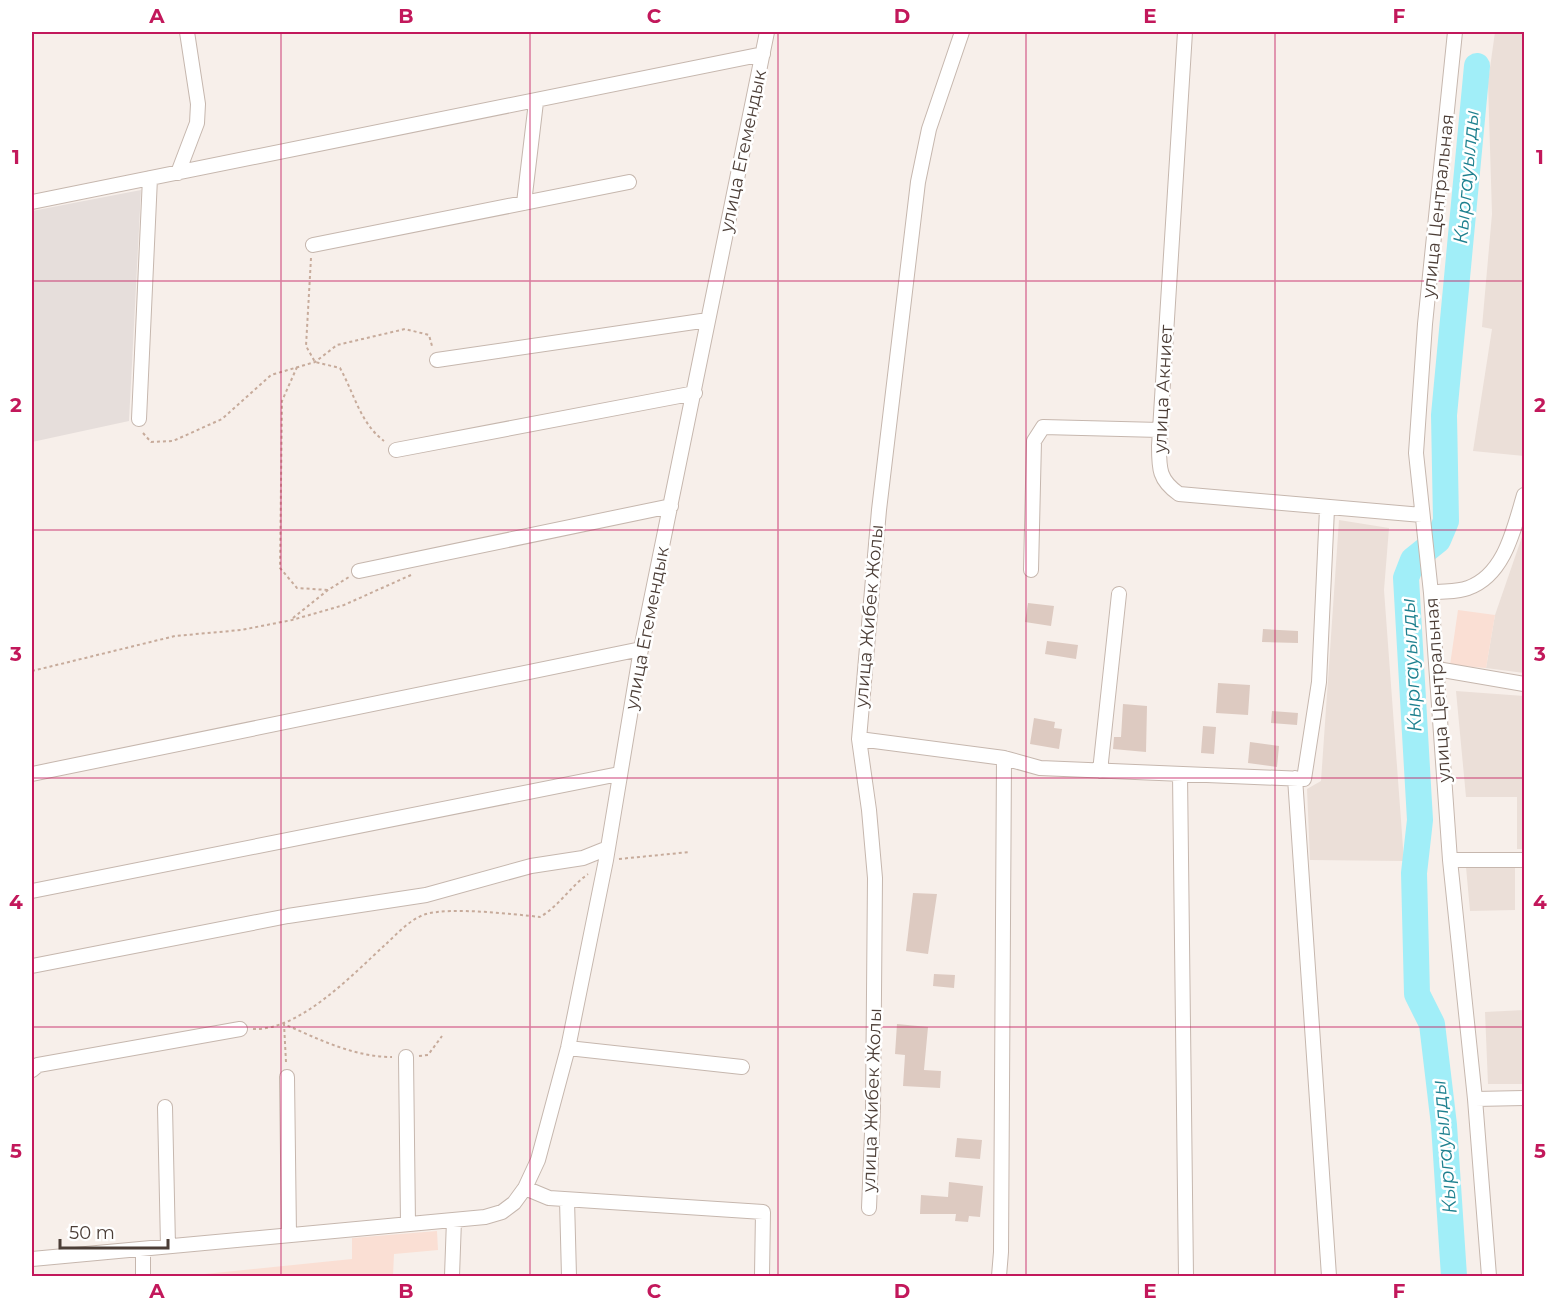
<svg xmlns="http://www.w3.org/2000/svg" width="1556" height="1308" font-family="Montserrat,sans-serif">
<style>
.residential{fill:#ebdfd8}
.commercial{fill:#fadfd4}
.industrial{fill:#e6dedb}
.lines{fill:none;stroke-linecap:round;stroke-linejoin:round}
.river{stroke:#a1eef8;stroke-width:26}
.building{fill:#ddcac1}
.minor-casing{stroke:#c6b7ae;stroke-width:16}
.path{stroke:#c7ab9b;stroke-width:2;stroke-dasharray:3 3;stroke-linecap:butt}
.minor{stroke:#fff;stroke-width:14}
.grid{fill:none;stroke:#c2185b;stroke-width:1.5;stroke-opacity:0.55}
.labels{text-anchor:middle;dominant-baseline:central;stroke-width:5;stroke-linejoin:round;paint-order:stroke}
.street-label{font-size:18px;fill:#4c3e37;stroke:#fff}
.water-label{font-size:20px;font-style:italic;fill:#1e808f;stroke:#fff}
.neatline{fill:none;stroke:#c2185b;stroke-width:2}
.grid-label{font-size:20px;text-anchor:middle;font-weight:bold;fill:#c2185b}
</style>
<rect width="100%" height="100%" fill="#f7efea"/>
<path class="residential" d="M1495 32H1524V456L1473 451 1492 329 1482 327 1492 214 1488 82Z
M1339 520 1389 528 1384 590 1404 861 1310 860 1307 789 1321 781Z
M1524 531V673L1486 668 1495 615Z
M1456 691 1524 696V849H1517V797H1466Z
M1466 867 1515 868V910L1470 911Z
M1524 1010V1084H1488L1485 1012Z"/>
<path class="commercial" d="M1458 610 1495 615 1486 668 1450 665Z
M437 1231 438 1250 394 1254 393 1276H185L352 1259V1238Z"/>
<path class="industrial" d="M141 190 129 421 32 442V211Z"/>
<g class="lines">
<path class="river" d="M1454 1276 1444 1125 1432 1024 1417 994 1414 873 1420 820 1406 578 1413 560 1438 540 1446 521 1444 415 1477 66"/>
</g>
<path class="building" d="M1028 603 1054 606 1051 626 1025 622Z
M1263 629 1298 631V643L1262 642Z
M1047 641 1078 645 1076 659 1045 654Z
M1218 683 1250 685 1248 715 1216 713Z
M1123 704 1147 706 1146 752 1113 749 1114 737H1121Z
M1272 711 1298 713 1297 725 1271 723Z
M1034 718 1055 722 1054 728 1062 729 1059 749 1030 744Z
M1203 726 1216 727 1214 754 1201 753Z
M1250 742 1279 746 1277 767 1248 763Z
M913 893 937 894 928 954 906 951Z
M934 974 955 975 954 988 933 986Z
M897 1024 928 1027 924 1070 941 1071 940 1088 903 1086 905 1055 895 1054Z
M957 1138 982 1140 980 1159 955 1157Z
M949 1182 983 1186 980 1217 969 1216 968 1222 955 1221 956 1214H920L921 1195 948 1197Z"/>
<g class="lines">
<g class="minor-casing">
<path id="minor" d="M1185 32 1159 446C1159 469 1159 480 1179 494L1422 515
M1455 32 1425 324 1416 453 1431 593 1450 860 1475 1099 1489 1276
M178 173 197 123 198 104 187 32
M32 202 763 54
M524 203 536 102
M313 245 629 182
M437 360 708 320
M139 419 150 178
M396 450 695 393
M1031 570 1034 441 1043 427 1160 430
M359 571 671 506
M1431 593C1443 591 1458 592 1468 588 1505 575 1514 528 1524 495
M1437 669 1524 684
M859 739 1004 758 1040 768 1304 779 1319 682 1327 509
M1100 771 1119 594
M32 774 641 649
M1180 774 1186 1276
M1295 778 1329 1276
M1450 860H1524
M32 891 619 774
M32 966 288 916 426 895 531 866 583 858 608 848
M568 1048 742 1067
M406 1057 408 1224
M32 1070 38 1065 240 1029
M287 1077 289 1235
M1475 1099 1524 1098
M165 1107 168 1246
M525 1188 549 1198 763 1212 762 1276
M567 1200 569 1276
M869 1208 873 1108 875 878 869 810 859 739 879 510 918 182 929 129 962 32
M32 1259 485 1217 502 1212 514 1203 525 1188 538 1160 568 1048 606 860 641 649 767 32
M143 1276V1249
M452 1276 454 1220
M999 1276 1001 1252 1004 758"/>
</g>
<path class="path" d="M311 258 306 346 315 362 340 368C354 393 360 423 384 441
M297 367 282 401 280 568 297 588 328 590
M143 433 151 442 173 441 222 419 271 375 315 362 337 345 405 329 429 335 432 346
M293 618 328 590 349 577
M32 671 175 636 241 630 292 620 344 605 411 575
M619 859 690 852
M253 1029C300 1031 353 974 386 944 397 934 410 919 426 914 452 907 513 914 540 917 559 906 570 887 588 874
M419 1056 428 1055 442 1036
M286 1062 284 1024C318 1039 354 1057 392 1057"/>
<use href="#minor" class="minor"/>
</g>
<path class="grid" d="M281 32V1276M530 32V1276M778 32V1276M1026 32V1276M1275 32V1276M32 281H1524M32 530H1524M32 778H1524M32 1027H1524"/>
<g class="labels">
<g class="street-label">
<text transform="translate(743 151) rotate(-78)">улица Егемендык</text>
<text transform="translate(1438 206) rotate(-84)">улица Центральная</text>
<text transform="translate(1163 389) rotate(-87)">улица Акниет</text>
<text transform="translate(869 616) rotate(-85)">улица Жибек Жолы</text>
<text transform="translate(647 628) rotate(-79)">улица Егемендык</text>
<text transform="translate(1438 690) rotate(-94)">улица Центральная</text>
<text transform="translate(872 1100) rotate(-88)">улица Жибек Жолы</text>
</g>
<g class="water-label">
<text transform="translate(1466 177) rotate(-85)">Кыргауылды</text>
<text transform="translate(1411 665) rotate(-93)">Кыргауылды</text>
<text transform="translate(1444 1147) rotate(-95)">Кыргауылды</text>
</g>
</g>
<rect width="1556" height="1308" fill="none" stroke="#ffffff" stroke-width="66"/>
<path d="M60 1239v9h108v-9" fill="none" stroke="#4c3e37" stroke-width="3"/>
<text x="69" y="1239" font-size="18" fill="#4c3e37" stroke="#ffffff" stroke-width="4.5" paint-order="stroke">50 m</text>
<rect x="33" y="33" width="1490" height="1242" class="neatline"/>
<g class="grid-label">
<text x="157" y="23">A</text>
<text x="406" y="23">B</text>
<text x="654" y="23">C</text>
<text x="902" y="23">D</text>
<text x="1150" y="23">E</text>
<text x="1399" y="23">F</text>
<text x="16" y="164">1</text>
<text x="1540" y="164">1</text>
<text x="16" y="412">2</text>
<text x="1540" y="412">2</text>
<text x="16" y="661">3</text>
<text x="1540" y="661">3</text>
<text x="16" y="909">4</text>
<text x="1540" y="909">4</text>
<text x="16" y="1158">5</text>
<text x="1540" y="1158">5</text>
<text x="157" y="1298">A</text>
<text x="406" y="1298">B</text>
<text x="654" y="1298">C</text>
<text x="902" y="1298">D</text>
<text x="1150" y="1298">E</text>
<text x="1399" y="1298">F</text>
</g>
</svg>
